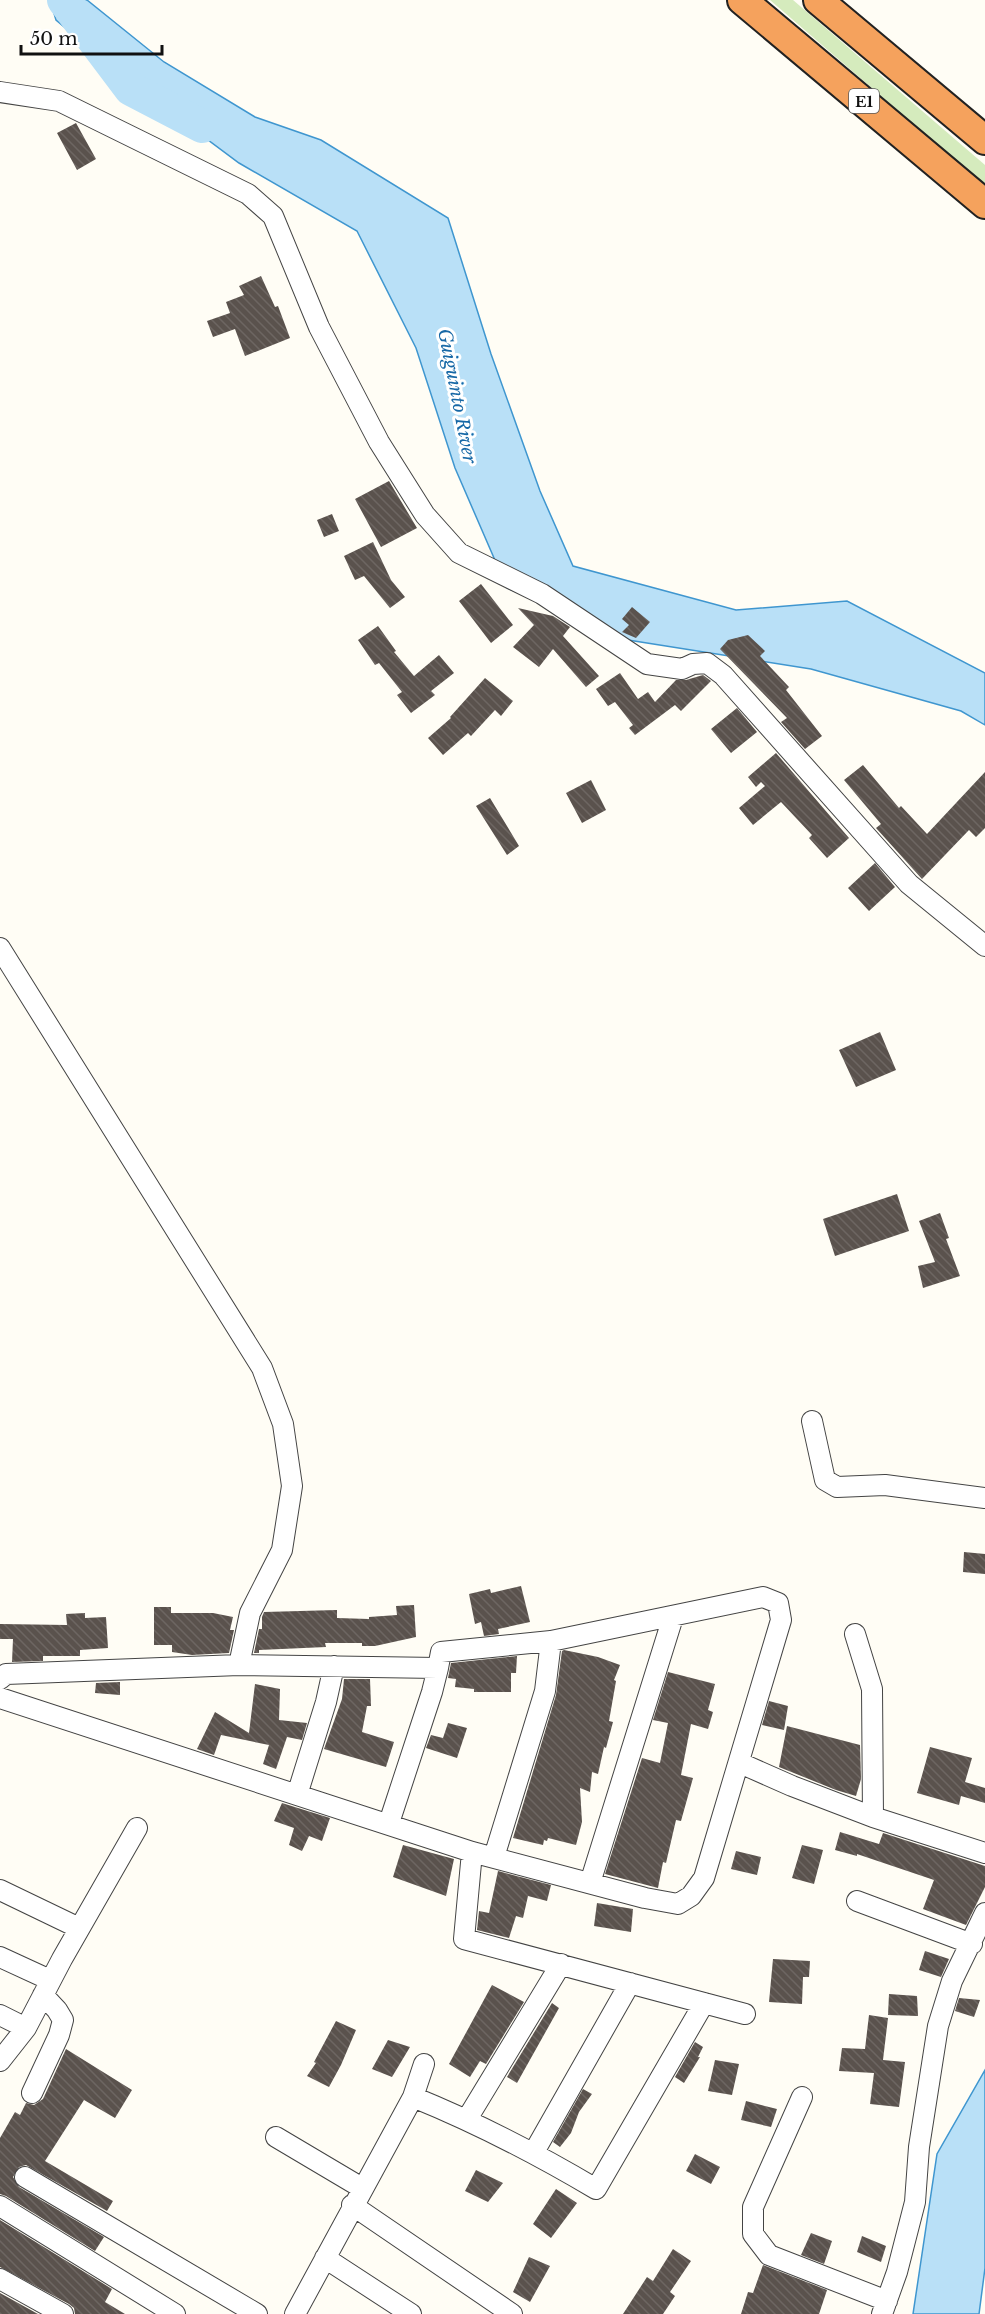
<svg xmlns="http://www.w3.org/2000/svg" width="985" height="2314" font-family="'Libre Baskerville',serif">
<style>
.grass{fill:#d5ebbd}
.water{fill:#b9e0f7;stroke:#3f96cf;stroke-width:1.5}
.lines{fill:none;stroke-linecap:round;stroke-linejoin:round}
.river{stroke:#b9e0f7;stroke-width:34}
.building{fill:url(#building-back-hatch)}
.minor-casing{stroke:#444;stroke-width:22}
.highway-casing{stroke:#222;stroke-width:32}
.minor{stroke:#fff;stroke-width:20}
.highway{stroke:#f5a25d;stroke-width:28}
.labels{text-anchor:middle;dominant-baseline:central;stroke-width:6;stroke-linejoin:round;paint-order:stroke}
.shield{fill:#fff;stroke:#585858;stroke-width:1.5}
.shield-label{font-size:15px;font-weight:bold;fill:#111}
.water-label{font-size:18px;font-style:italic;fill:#1768a6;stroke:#fff}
</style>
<defs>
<pattern id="building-back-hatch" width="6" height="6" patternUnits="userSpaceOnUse" patternTransform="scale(1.5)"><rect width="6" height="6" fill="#5a524d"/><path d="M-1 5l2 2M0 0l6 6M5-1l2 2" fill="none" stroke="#6d6662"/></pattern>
</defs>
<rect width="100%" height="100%" fill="#fffdf5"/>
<path class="grass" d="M770 0H793L985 165V186Z"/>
<path class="water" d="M50 0H87L164 62 255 117 321 140 448 218 491 354 540 491 573 566 736 610 847 601 985 673V725L961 711 811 669 628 640 507 588 455 468 416 348 357 231 239 163 125 78 56 20Z
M985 2070V2268L979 2314H913L937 2154Z"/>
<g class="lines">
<path class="river" d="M64 0 131 89 202 126"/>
</g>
<path class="building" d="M76 123 96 159 77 170 57 133Z
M261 276 275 307 278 306 290 338 245 356 235 329 213 337 207 321 230 313 226 302 244 295 239 286Z
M389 481 417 528 381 547 355 499Z
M332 514 339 531 324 537 317 520Z
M373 542 391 580 405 597 390 608 364 576 355 580 344 556Z
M481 584 513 625 491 643 459 601Z
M632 607 650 622 636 638 622 632 629 625 622 619Z
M518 608 553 616 570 627 563 636 599 676 586 687 553 649 539 667 513 647 534 625Z
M378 626 396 651 394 652 414 676 439 655 454 673 431 691 435 695 411 713 397 695 402 692 379 663 375 665 358 640Z
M748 635 765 651 760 656 789 687 786 690 822 736 805 749 781 722 787 718 720 649 728 640Z
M620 673 638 699 648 692 655 702 676 680H686L703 675 711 681 681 711 675 705 635 735 629 728 633 725 615 702 608 706 596 689Z
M485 678 513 701 501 716 495 710 471 736 468 733 443 755 428 738 451 718 450 717Z
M737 708 757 732 731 753 711 729Z
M776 753 849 838 827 858 809 838 812 835 781 802 753 825 739 808 765 786 761 782 756 787 748 777Z
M863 765 899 808 901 806 927 834 985 772V828L976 837 969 830 922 879 876 828 881 824 844 780Z
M591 780 606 810 582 823 566 793Z
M490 798 519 846 507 855 476 806Z
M875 863 895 887 869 911 848 888Z
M880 1032 896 1070 856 1087 839 1050Z
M897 1194 909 1231 835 1256 823 1219Z
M940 1213 949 1238 946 1239 960 1276 923 1288 918 1266 935 1262 919 1221Z
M964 1552 985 1554V1574L963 1572Z
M521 1586 530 1622 498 1629 499 1634 484 1636 481 1622 475 1624 469 1594 490 1589 491 1593Z
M414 1605 416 1637 375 1646H362V1643H325L326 1647 259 1650V1653H254L259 1629H262V1617L264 1612 337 1610V1618L369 1619V1617L397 1615 396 1606Z
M154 1607H171V1613H213L233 1617 230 1630H234L229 1653 192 1655 172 1652V1645H154Z
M85 1613V1618L106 1617 108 1648 80 1650V1656H43V1661L12 1662 13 1639H0V1624L67 1625 66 1614Z
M564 1650 598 1657 620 1665 614 1680 616 1681 609 1721 613 1722 606 1748 604 1747 598 1774 592 1772 590 1792 580 1788 582 1822 576 1845 548 1838 547 1841 544 1840 543 1845 513 1838 556 1695 562 1651Z
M517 1656 516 1673H511V1692H474V1689L455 1687 456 1679 448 1678 451 1663Z
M668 1672 715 1684 708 1710 713 1712 708 1729 691 1724 681 1775 693 1778 681 1821 676 1820 666 1863 663 1862 658 1888 605 1874 642 1758 660 1763 668 1723 653 1720Z
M344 1679H370L371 1706H367L362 1732 394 1742 386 1767 324 1749 342 1699Z
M120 1682V1695L95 1693 96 1683Z
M255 1684 280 1689 279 1720 307 1723 302 1740 287 1737 276 1769 263 1764 269 1745 221 1735 214 1755 197 1749 215 1712 249 1733Z
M769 1701 788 1706 784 1730 762 1725Z
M448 1723 467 1728 457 1758 426 1748 431 1735 443 1738Z
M787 1726 860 1745 861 1779 856 1796 836 1790 779 1767Z
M930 1747 972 1758 965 1782 985 1788V1803L961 1796 959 1805 917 1793Z
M282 1803 330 1818 322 1841 309 1836 302 1851 289 1845 294 1828 274 1821Z
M840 1832 879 1844 883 1833 985 1866V1887L966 1925 923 1909 934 1880 857 1854V1856L835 1850Z
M403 1845 454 1859 446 1896 393 1877Z
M802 1845 823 1850 814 1884 792 1878Z
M736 1851 761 1857 757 1875 731 1869Z
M498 1871 551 1885 547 1901 528 1896 523 1918 516 1916 509 1938 477 1930 479 1911 489 1913Z
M597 1903 633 1909 631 1932 594 1926Z
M925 1951 949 1959 941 1977 919 1970Z
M773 1959 810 1961 809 1977H803L802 2004 769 2002Z
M492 1985 524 2002 486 2064 480 2061 470 2077 449 2064Z
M889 1994 917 1996 918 2016 888 2015Z
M959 1998 980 2000 974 2017 955 2011Z
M552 2003 559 2008 517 2083 507 2077Z
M869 2015 888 2018 883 2060 905 2062 899 2107 870 2104 874 2073 839 2071 842 2048 865 2049Z
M336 2021 356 2030 341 2065 329 2087 307 2076 316 2063 314 2062Z
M388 2040 410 2047 392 2077 372 2069Z
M695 2042 703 2047 698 2057H700L684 2083 675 2077Z
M66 2049 132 2090 115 2118 84 2100 45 2161 113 2201 107 2211 26 2165 19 2167 13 2177 19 2187 104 2237 95 2251 6 2196 0 2194V2138L15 2112 20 2115 26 2103 34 2105 43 2099Z
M715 2060 739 2064 732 2095 708 2091Z
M583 2089 592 2094 579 2112 571 2133 560 2147 553 2142Z
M746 2101 777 2109 771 2127 741 2120Z
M695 2154 720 2167 711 2184 686 2171Z
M476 2170 503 2183 488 2202 465 2191Z
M556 2189 577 2203 551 2238 533 2224Z
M0 2220 112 2289 105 2302 125 2314H75L74 2308 69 2304 0 2267Z
M811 2233 832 2241 824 2264 801 2255Z
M862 2236 886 2246 881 2262 857 2252Z
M673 2249 691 2261 670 2292 675 2296 663 2314H623L647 2277 653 2281Z
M529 2257 550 2266 530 2302 513 2292Z
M763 2265 827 2290 819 2314H741L748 2292 753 2293Z
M0 2293 38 2314H0Z"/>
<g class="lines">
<g class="minor-casing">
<path id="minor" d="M0 92 59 101 248 194 273 216 319 327 379 442 425 515 459 553 542 594 647 664 682 669 693 664 707 663 723 675 909 884 985 946
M0 948 262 1368 283 1424 292 1486 282 1550 250 1613 239 1665
M812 1421 825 1480 837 1487 885 1485 985 1498
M855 1634 872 1689 873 1817
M0 1679 6 1674 239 1665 438 1668 441 1652 551 1641 763 1597 778 1603 781 1620 704 1878 691 1896 678 1904 645 1898 472 1852 0 1698
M740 1763 792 1786 873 1817 985 1853
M297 1795 326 1702 334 1666
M389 1823 432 1692 438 1668
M472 1852 464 1939 745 2014
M494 1857 545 1691 551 1641
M590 1883 673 1617
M0 1890 79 1928
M857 1901 972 1944
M0 1957 50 1980
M0 2015 26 2028
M0 2061 26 2028 62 1959 137 1828
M32 2093 59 2035 63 2020 57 2010 43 1995
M413 2097 424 2064
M802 2097 753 2207V2234L769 2255 887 2301
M467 2119 561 1964
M276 2137 362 2188
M534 2152 630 1983
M25 2177 257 2314
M352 2205 512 2314
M0 2206 175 2314
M325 2258 411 2314
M0 2279 63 2314
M295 2314 413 2097C477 2123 537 2154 596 2189L704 2003
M882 2314 897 2272 915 2202 919 2147 938 2026 952 1981 985 1913"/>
</g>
<g class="highway-casing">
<path id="highway" d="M742 0 985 204
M818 0 985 140"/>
</g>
<use href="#minor" class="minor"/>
<use href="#highway" class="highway"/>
</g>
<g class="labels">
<rect class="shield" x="849" y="89" width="30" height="24" rx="4.5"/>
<g class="shield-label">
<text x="864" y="101">E1</text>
</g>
<g class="water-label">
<text transform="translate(457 396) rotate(79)">Guiguinto River</text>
</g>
</g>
<path d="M21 45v9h141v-9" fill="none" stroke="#111111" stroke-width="3"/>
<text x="30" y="45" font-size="18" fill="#111111" stroke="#ffffff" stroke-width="4.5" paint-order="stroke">50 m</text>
</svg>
